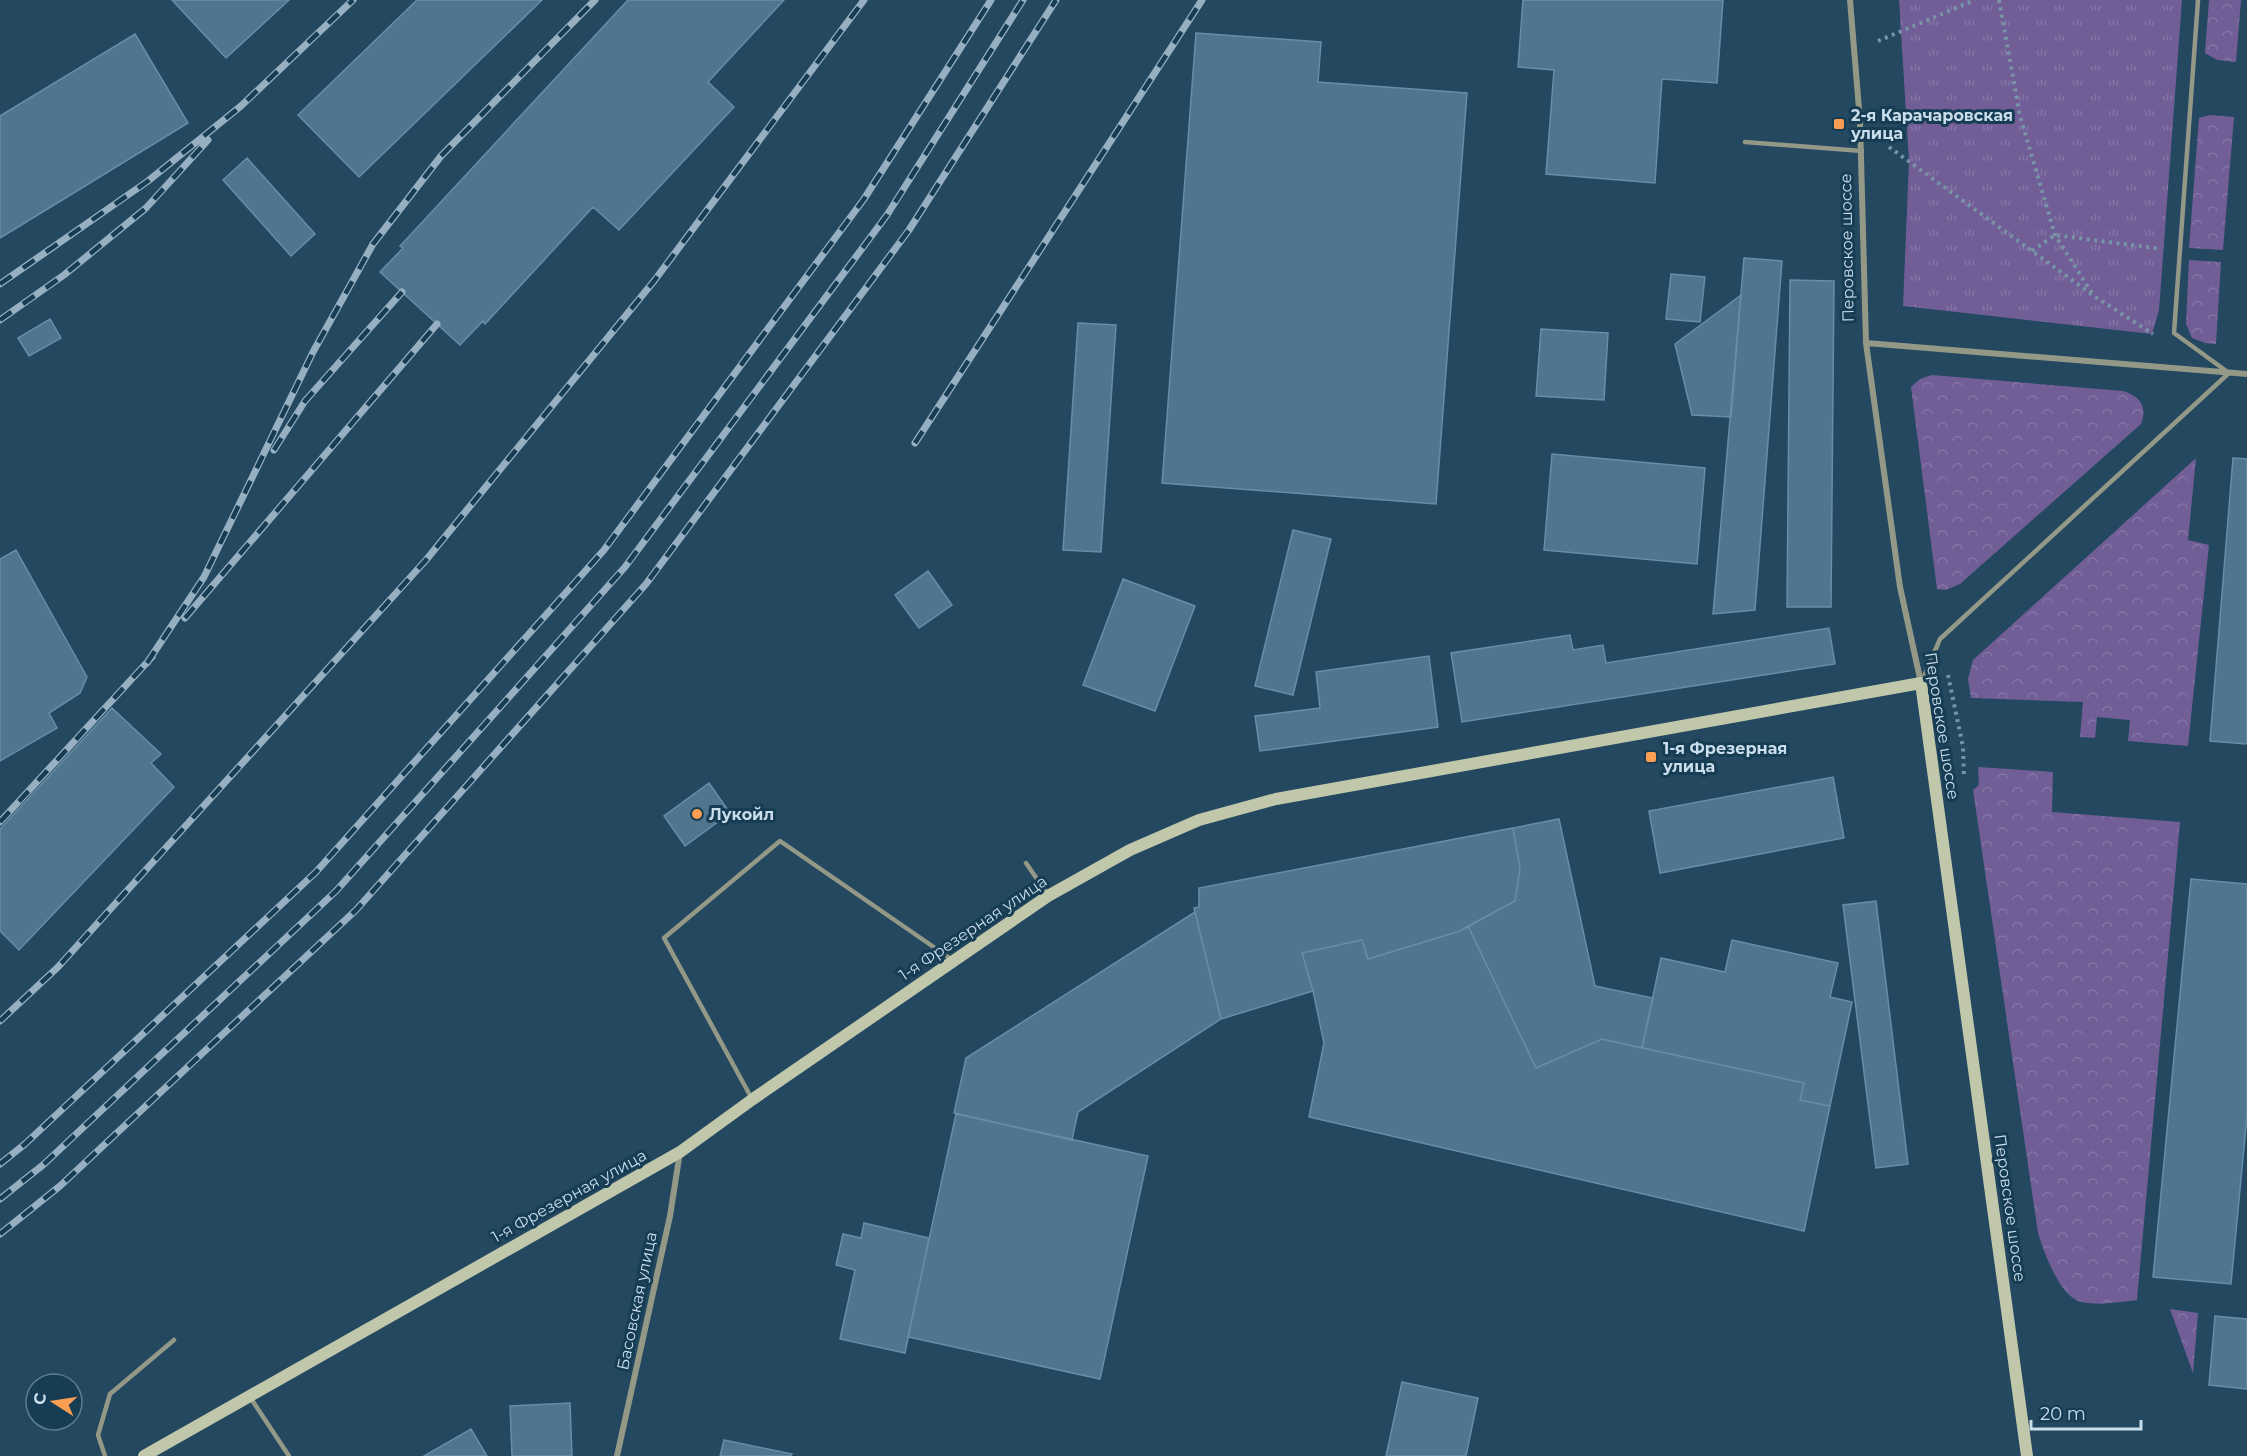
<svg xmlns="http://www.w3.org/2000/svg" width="2247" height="1456" font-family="Montserrat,sans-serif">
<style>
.forest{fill:url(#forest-crowns)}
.park{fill:url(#park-tufts)}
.building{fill:#50768f;stroke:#678ea8;stroke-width:1.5}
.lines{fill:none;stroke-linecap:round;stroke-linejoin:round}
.path{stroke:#7894a7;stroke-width:4;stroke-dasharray:3 4.5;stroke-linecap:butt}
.lane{stroke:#949886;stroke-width:4.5}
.street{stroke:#949886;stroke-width:6}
.secondary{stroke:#c0c7ab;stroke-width:12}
.rail-casing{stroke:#97b0c1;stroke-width:7}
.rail{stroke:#173d54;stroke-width:4.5;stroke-dasharray:14;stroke-linecap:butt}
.poi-dot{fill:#fb9e51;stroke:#173d54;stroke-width:2}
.labels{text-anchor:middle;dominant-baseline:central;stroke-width:6;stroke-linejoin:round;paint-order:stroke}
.poi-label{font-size:16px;font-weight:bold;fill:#cadeec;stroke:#173d54;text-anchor:start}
.street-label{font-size:16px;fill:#cadeec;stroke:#173d54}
</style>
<defs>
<pattern id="forest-crowns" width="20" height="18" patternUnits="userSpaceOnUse" patternTransform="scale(1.5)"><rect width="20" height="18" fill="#715e97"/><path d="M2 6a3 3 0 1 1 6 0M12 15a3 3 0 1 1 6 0" fill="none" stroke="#8475a6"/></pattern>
<pattern id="park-tufts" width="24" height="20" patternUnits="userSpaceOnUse" patternTransform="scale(1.5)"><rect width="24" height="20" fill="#715e97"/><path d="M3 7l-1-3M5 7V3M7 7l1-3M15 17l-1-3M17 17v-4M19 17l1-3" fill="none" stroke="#8475a6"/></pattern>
</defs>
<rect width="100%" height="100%" fill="#23485f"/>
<path class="forest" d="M2209 0H2241L2236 62 2217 60 2205 53Z
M2210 115 2234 117 2223 250 2189 248 2199 118Z
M2189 260 2221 262 2216 344 2205 343 2192 338 2186 324Z
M1932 375 2123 391C2140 396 2148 407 2141 424L1960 584 1946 590 1937 589 1911 387 1920 379Z
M2196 458 2188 540 2209 545 2188 746 2128 741 2130 720 2097 717 2095 738 2080 737 2083 702 1971 698 1968 679 1973 660Z
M1978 767 2053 772 2052 812 2180 822 2137 1300C2119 1302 2100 1306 2082 1302 2060 1298 2044 1252 2038 1233L1973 790 1979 785Z
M2170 1309 2198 1313 2193 1373Z"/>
<path class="park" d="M1899 0H2182L2159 310 2152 334 1903 306 1909 161Z"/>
<path class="building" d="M172 0H289L226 58Z
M417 0H542L359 177 298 115Z
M628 0H784L708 82 734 107 619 230 593 207 485 324 483 321 460 345 380 272 403 248 400 246Z
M1523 0H1723L1717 83 1662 79 1655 183 1546 174 1554 70 1518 67Z
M1196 33 1321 42 1318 82 1467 93 1436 504 1162 483Z
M135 34 188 123 0 238V116Z
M247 158 315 234 291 256 223 180Z
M1744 258 1782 261 1755 610 1713 614Z
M1671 274 1705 277 1700 322 1666 319Z
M1790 280 1834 281 1831 607H1787Z
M1741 295 1731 417 1692 415 1675 344Z
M50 319 61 338 29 356 18 338Z
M1078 323 1116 325 1101 552 1063 550Z
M1541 329 1608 333 1604 400 1536 396Z
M1552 454 1705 468 1697 564 1544 550Z
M2233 458 2247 459V744L2210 741Z
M1293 530 1331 539 1293 695 1255 686Z
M16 550 87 677 80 693 49 713 57 728 0 761V559Z
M928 571 952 605 919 628 895 595Z
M1123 579 1195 606 1155 711 1083 685Z
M1829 628 1835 664 1462 722 1451 653 1570 635 1573 650 1603 645 1606 663Z
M1429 656 1438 727 1260 751 1255 716 1320 708 1316 672Z
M112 708 161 754 151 763 174 787 19 950 0 931V829Z
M1833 777 1844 838 1660 873 1649 811Z
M709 783 730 813 685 846 664 816Z
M1559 819 1595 986 1653 998 1642 1048 1602 1039 1536 1068 1468 926 1515 901 1520 868 1513 828Z
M1513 828 1520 868 1515 901 1460 931 1368 959 1362 940 1302 953 1313 991 1221 1019 1194 908 1199 907V888Z
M2191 879 2247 884V1116L2231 1284 2153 1277Z
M1876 901 1908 1164 1876 1168 1843 905Z
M1195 912 1221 1019 1078 1112 1072 1140 954 1113 966 1058Z
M1468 926 1536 1068 1602 1039 1804 1083 1800 1100 1830 1106 1804 1231 1309 1117 1324 1043 1313 991 1302 953 1362 940 1368 959 1460 931Z
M1732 940 1838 963 1830 997 1852 1002 1830 1106 1800 1100 1804 1083 1642 1048 1661 958 1725 972Z
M956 1114 1148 1156 1100 1379 908 1337Z
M864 1223 929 1238 905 1353 840 1339 855 1270 836 1265 843 1234 861 1238Z
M2215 1316 2247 1319V1389L2209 1385Z
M1402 1382 1478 1398 1466 1456H1386Z
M570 1403 572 1456H512L510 1406Z
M471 1429 487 1456H424Z
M724 1440 792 1454 791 1456H720Z"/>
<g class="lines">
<path class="path" d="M1999 0 2020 116 2055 235 2092 293
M1878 41 1975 0
M1889 147 2094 296 2153 334
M2032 251 2055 235 2161 249
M1948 675 1963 747 1964 778"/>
<path class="lane" d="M1745 142 1862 151
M1922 681 1940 639 2229 373 2174 333 2198 0
M1026 863 1048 895
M752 1099 664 938 780 841 951 959
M250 1397 289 1456
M105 1456 98 1435 110 1394 174 1340"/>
<path class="street" d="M1850 0 1860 121 1866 343 1900 587 1921 683
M1866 343 2247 374
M617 1456 670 1216 680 1152"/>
<path class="secondary" d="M144 1456 680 1152 753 1099 1048 896 1130 850 1199 820 1276 799 1921 683 2027 1456"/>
<g class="rail-casing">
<path id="rail" d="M0 284 148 181 241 106 353 0
M0 320 64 275 146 208 208 140
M915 443 1202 0
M274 450 305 401 402 292
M185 618 437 324
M147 663 204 577 313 352 373 244 441 156 595 0
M0 822 152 657
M0 1021 58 967 426 560 654 281 864 0
M0 1164 25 1144 316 872 604 550 864 199 991 0
M0 1199 43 1165 336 891 625 567 887 215 1023 0
M0 1234 60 1186 356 910 646 584 909 230 1056 0"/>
</g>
<use href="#rail" class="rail"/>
</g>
<g class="poi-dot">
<rect x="1833" y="118" width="12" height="12" rx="3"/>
<rect x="1645" y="751" width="12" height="12" rx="3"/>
<circle cx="697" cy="814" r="6"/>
</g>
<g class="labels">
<g class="poi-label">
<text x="1851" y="115">2-я Карачаровская<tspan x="1851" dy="18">улица</tspan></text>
<text x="1663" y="748">1-я Фрезерная<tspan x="1663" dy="18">улица</tspan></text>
<text x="709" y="814">Лукойл</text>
</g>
<g class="street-label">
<text transform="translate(1847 248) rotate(-91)">Перовское шоссе</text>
<text transform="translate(1942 726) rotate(81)">Перовское шоссе</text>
<text transform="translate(973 928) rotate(-34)">1-я Фрезерная улица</text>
<text transform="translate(569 1196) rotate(-29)">1-я Фрезерная улица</text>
<text transform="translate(2010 1208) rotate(82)">Перовское шоссе</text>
<text transform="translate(637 1301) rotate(-78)">Басовская улица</text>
</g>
</g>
<g transform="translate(54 1402) rotate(282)"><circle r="28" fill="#173d54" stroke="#5f7d91" stroke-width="1.5"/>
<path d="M0-4.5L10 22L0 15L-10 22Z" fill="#fb9e51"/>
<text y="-9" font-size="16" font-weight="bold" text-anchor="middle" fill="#cadeec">С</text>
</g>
<path d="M2031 1420v9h110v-9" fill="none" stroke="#cadeec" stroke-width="3"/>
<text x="2040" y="1420" font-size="18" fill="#cadeec" stroke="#173d54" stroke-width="4.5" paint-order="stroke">20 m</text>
</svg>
